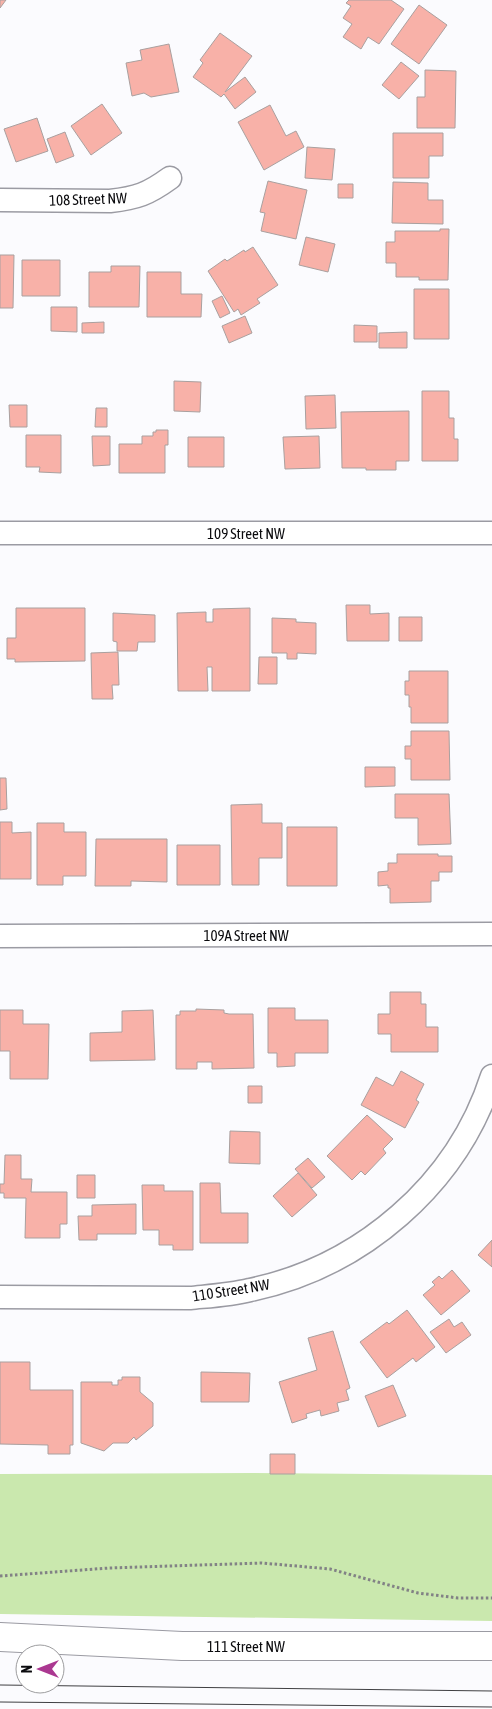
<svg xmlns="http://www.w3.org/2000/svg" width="492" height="1709" font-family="'Asap Condensed',sans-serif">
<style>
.green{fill:#cae8ae}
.building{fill:#f8b1a8;stroke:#a9a09f}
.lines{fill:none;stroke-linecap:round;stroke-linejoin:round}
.minor-casing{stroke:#9b9ba3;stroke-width:25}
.secondary-casing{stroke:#9b9ba3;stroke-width:30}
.path{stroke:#828285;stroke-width:3;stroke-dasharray:2.5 2.5;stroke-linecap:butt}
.minor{stroke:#fff;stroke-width:22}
.secondary{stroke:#fff;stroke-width:28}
.tram{stroke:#3f3f42;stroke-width:1}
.labels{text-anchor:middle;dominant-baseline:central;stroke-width:4;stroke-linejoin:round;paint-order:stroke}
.street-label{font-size:15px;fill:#0b0b0e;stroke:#fff}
</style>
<rect width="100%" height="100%" fill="#fbfbfe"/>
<path class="green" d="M254 1473 492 1475V1621L0 1614V1474Z"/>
<path class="building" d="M0 0H6L0 8Z
M349 0H391L404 9 379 44 368 37 361 49 343 37 352 24 343 18 351 6 346 3Z
M419 5 447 25 419 64 391 44Z
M220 33 252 56 225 92 245 77 256 92 235 109 224 94 221 97 193 77 203 63 200 60Z
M169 44 179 92 151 97 144 93 132 96 126 63 142 60 140 50Z
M401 62 419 76 399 99 382 85Z
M425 70 456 71 455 128H417V97H425Z
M102 104 122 133 91 155 71 126Z
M270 105 286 136 296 131 304 147 264 170 238 122Z
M37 118 48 151 16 162 4 129Z
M65 132 74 156 56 163 47 139Z
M393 133H443V156H429V178H393Z
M307 147 335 149 332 180 305 178Z
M268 181 307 190 296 239 261 231 265 213 260 212Z
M393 182 428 183V200H443V224L392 223Z
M338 184H353V198H338Z
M440 229H449L448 280H419V277H396V263H386V242H395V231H440Z
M306 237 335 244 328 272 299 265Z
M253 247 278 285 257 299 260 303 241 315 238 309 234 312 208 271 225 259 227 261 244 250 245 252Z
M0 255H14L13 308H0Z
M22 260H60V296H22Z
M111 266H140L139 307H89V272H111Z
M147 272H181V294H202L201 317H147Z
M414 289H449V339H414Z
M222 296 230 313 220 318 212 301Z
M51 307H77V332L51 331Z
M245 316 252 333 229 343 222 326Z
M104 322V333H82V323Z
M354 325 377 326V342H354Z
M407 332V348H379V333Z
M174 381 201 382 200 412 174 411Z
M422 391H449V418H454V439H458V461H422Z
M335 395 336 428 306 429 305 396Z
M9 405H27V427H10Z
M96 408H107V427H95Z
M409 411V461H396V470H366V468H342L341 412Z
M156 430H168V445H165V473H119V444H142V436H153V432H156Z
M26 435H61V473L39 472 40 467H26Z
M92 436H110V465L93 466Z
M319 436 320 468 285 469 283 437Z
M188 437H224V467H188Z
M346 605H370V614L389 613V641H347Z
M16 608H85V661L15 662V659H7V638H16Z
M250 608V691H212V667H207L208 691H178L177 613 206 612V622H213V609Z
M113 613 155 615V642H138L137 651H117V642L113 641Z
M399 617H422V641H399Z
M272 618 296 619V622L316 623V654L297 653V659H287V653H272Z
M118 652 119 685H112L113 699H92L91 653Z
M259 657H277V684H258Z
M409 671H448V723H411V707H409V695H405V681H409Z
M411 731H449L450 780H411V759H405V746H411Z
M365 767H395V786L365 787Z
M0 778H6L7 809 0 810Z
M395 794H449L451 844 418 845V818H395Z
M262 804V823H282V858H259V885H232L231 805Z
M0 822H12V833L31 832V879H0Z
M37 823H64V832H86V876H63V885H37Z
M287 827H337V886H287Z
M96 839H167V882L131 881V886H95Z
M177 845H220V885H177Z
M397 854H438V856H452V872H439V881H431V902L390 903V888H388V885L378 886V872L388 871V863H397Z
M390 992H421V1004H426V1027H438V1052H391V1034H378V1014H390Z
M268 1008H295V1020H328V1053H295V1066L277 1067V1053H268Z
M196 1009 224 1010V1013L229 1014H253L254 1068 212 1069V1062H197V1069H176V1015H180V1011H196Z
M0 1010H23V1024H49L48 1079H10V1051H0Z
M153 1010 155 1060 90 1061V1033L122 1032V1011Z
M401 1071 424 1084 416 1100 419 1102 405 1128 361 1105 376 1077 393 1086Z
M248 1086H262V1103H248Z
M367 1115 393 1139 383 1149 386 1153 365 1175 361 1171 352 1180 327 1156Z
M230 1131 260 1132V1164L229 1163Z
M5 1155H21V1179H32L31 1192H67V1224H60V1238H25L26 1198H4V1193H0V1184H4Z
M308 1158 325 1177 312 1188 295 1169Z
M298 1173 317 1195 292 1217 273 1196Z
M77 1175H95V1198H77Z
M200 1183H220L221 1213H248V1243H200Z
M142 1185H164V1191H193V1250H173V1245H159V1230H143Z
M136 1204V1234H97V1240H79L78 1216H92V1205Z
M492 1240V1267L478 1255Z
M452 1270 470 1291 441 1315 423 1295 435 1285 432 1282 439 1276 442 1279Z
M407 1310 435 1347 416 1362 413 1358 387 1378 360 1342 387 1322 389 1324Z
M449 1319 454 1327 462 1322 471 1335 446 1353 430 1332Z
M333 1331 350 1388 346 1390 349 1400 337 1403 339 1411 321 1416 320 1410 306 1414 307 1418 292 1423 279 1382 317 1370 308 1338Z
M0 1362H30V1390H73V1445H70V1454H48V1445L0 1444Z
M201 1372 250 1373 249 1402H201Z
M122 1377H140V1392L153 1403V1426L136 1440 134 1437 128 1443H113L104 1451 81 1443V1382H112V1385H118V1380H122Z
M393 1385 406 1416 378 1427 365 1396Z
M270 1454H295V1474H270Z"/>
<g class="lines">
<g class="minor-casing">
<path id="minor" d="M0 200 110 201C137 198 148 194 170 178
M0 533H492
M0 936 492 934
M0 1297 190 1298C210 1296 230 1295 250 1290 361 1267 457 1185 492 1076"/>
</g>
<g class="secondary-casing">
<path id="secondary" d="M0 1637 182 1646H492"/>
</g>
<path class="path" d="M0 1576 109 1568 262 1563 330 1569 418 1593 458 1598H492"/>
<use href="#minor" class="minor"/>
<use href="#secondary" class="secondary"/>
<path class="tram" d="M0 1685 492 1691
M0 1702 492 1707"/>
</g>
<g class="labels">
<g class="street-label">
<text transform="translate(88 199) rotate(-2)">108 Street NW</text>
<text x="246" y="533">109 Street NW</text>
<text x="246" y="935">109A Street NW</text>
<text transform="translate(231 1290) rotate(-9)">110 Street NW</text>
<text x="246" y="1646">111 Street NW</text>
</g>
</g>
<g transform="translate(40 1669) rotate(270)"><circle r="24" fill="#ffffff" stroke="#9d9d9f"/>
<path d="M0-4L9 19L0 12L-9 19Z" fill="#ab3891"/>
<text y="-8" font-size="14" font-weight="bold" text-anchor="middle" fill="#0b0b0e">N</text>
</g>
</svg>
